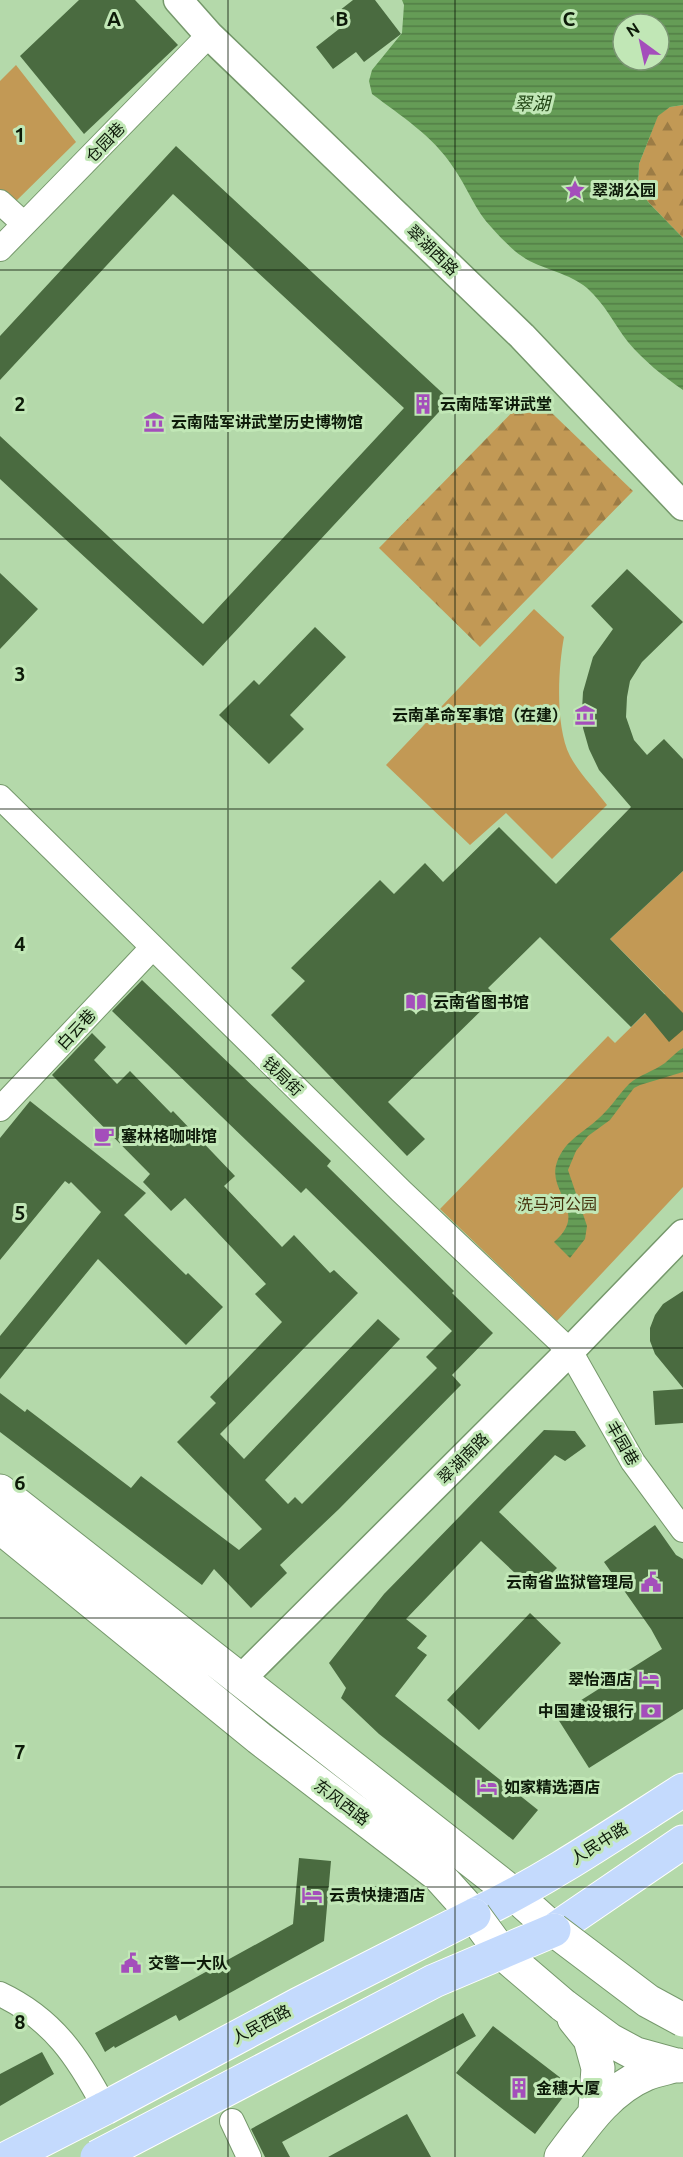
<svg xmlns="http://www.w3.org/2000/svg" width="683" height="2157" font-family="Ubuntu,'Noto Sans SC',sans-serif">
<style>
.green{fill:#c29955}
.forest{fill:url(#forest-firs)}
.water{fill:url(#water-rules);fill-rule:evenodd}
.building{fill:#4a6b40}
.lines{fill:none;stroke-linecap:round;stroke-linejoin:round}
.minor-casing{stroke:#75986b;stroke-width:26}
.tertiary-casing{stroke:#75986b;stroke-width:31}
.secondary-casing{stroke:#75986b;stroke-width:35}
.primary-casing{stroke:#fff;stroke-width:35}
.minor{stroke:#fff;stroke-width:24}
.tertiary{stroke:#fff;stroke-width:28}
.secondary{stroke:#fff;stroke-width:33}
.primary{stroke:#c4dafd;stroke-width:33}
.secondary-bridge-casing{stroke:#75986b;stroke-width:35;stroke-linecap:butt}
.primary-bridge-casing{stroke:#fff;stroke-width:35;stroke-linecap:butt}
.secondary-bridge{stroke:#fff;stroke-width:33}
.primary-bridge{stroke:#c4dafd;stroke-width:33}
.grid{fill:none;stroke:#0d1a09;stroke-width:1.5;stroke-opacity:0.55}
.labels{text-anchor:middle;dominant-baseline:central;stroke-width:6;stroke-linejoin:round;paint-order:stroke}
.street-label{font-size:16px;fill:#0d1a09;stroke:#c1e7b6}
.poi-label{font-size:16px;font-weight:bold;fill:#0d1a09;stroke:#c1e7b6;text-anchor:start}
.park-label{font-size:16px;fill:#44300c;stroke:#c1e7b6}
.water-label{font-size:18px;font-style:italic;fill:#1f4312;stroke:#c1e7b6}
.grid-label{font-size:20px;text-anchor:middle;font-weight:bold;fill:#0d1a09;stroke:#c1e7b6;stroke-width:6;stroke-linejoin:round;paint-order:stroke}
</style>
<defs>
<pattern id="forest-firs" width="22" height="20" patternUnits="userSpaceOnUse" patternTransform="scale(1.5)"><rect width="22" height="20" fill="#c29955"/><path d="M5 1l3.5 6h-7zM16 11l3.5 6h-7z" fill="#9c7c45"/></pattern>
<pattern id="water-rules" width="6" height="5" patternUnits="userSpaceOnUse" patternTransform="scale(1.5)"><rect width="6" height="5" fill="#659c56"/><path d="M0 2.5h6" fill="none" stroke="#527e45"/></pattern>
</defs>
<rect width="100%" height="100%" fill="#b4d9aa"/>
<path class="green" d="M16 65 76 142 12 205 0 194V81Z
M534 609 564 637C558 669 555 726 570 756 579 773 595 789 607 805L552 859 506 813 470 845 386 765Z
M683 871V1187L557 1321 440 1209 608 1036 615 1043 665 994 610 939Z"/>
<path class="forest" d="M683 105V238L649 203 638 188 639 164 658 115 670 107Z
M531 393 633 491 480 647 379 548Z"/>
<path class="water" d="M402 0H683V105L670 107 658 116 639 164 638 188 649 203 683 238V390C663 376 644 361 628 342 614 324 605 304 587 288 569 273 545 270 526 259 513 251 502 239 492 228 475 211 467 186 453 167 433 136 401 116 372 94L369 81 372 70 402 33 404 5ZM623 24H659V60H623Z
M683 1048V1072L640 1085 634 1088 610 1120 588 1136 576 1151 568 1170 587 1226 585 1239 570 1258 554 1242C590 1211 546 1193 557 1162 565 1140 583 1133 598 1119 610 1109 618 1095 629 1084 639 1075 654 1071 665 1063 671 1058 676 1052 683 1048Z"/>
<path class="building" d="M79 0H135L178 45 84 134 20 56Z
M353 0H375L401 34 364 62 356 52 333 69 316 47 339 29 330 18Z
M176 146 450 400 203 666 0 479V436L203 624 404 408 173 194 0 380V336Z
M627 569 683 622 642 662 630 681 627 697 626 717 634 740 647 755 664 739 683 759V871L610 939 683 1013V1030L669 1042 645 1013 631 1027 540 937 488 988 496 996 388 1102 425 1139 407 1156 271 1015 305 981 291 968 380 880 394 894 425 863 443 882 499 827 556 884 631 807 599 770 589 749 583 728 582 710 583 692 593 657 613 629 591 606Z
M0 573 38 609 0 649Z
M315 627 346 657 290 715 304 729 269 764 219 715 254 680 259 685Z
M142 980 331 1161 327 1166 454 1291 452 1293 493 1333 452 1375 461 1385 339 1509 280 1565 287 1573 251 1608 214 1569 202 1585 0 1432V1393L25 1412 27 1409 131 1488 141 1476 239 1550 262 1529 177 1442 216 1403 210 1397 282 1322 255 1294 266 1284 185 1198 171 1211 143 1182 150 1174 52 1075 92 1033 106 1047 94 1060 117 1084 130 1071 171 1113 173 1111 235 1176 224 1186 282 1247 294 1235 330 1273 334 1270 358 1293 220 1434 244 1459 378 1319 400 1339 265 1480 288 1504 295 1497 302 1504 437 1368 426 1357 452 1331 306 1188 301 1193 112 1011Z
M30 1101 146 1193 124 1215 186 1275 188 1273 223 1307 186 1345 98 1259 0 1379V1336L101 1212 71 1182 69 1184 65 1181 0 1260V1138Z
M683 1291V1388L655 1354 650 1341V1328L655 1315 663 1304Z
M683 1389V1423L655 1425 653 1391Z
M544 1430 575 1431 586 1446 565 1461 555 1455 499 1512 557 1568 534 1591 481 1541 406 1619 427 1636 417 1648 427 1655 395 1696 538 1810 513 1840 379 1734 341 1698 346 1688 329 1663 384 1594Z
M655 1525 676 1555 683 1559V1709L589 1768 556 1716 662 1649 651 1629 604 1562Z
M530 1613 561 1643 479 1730 447 1700Z
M299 1858 331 1861 324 1941 179 2021 176 2015 115 2048 114 2046 105 2052 95 2033 293 1924Z
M463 2013 476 2036 282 2142 290 2157H265L251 2129Z
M493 2026 562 2079 564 2096 535 2134 456 2073Z
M42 2052 54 2074 0 2106V2074Z
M407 2114 431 2157H328Z"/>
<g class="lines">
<g class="minor-casing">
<path id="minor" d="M0 202 24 224
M0 249 209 35
M0 797 401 1191 570 1351 633 1462 683 1530
M0 1109 152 948
M0 1994C53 2019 78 2057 105 2108
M232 2121 249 2157"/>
</g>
<g class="tertiary-casing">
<path id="tertiary" d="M178 0 209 35 522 336 683 506
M241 1679 570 1351 683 1234"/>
</g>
<g class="secondary-casing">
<path id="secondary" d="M0 1491 515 1895 554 1930
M0 1527 259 1738 438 1875 474 1915
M563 2005 610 2040 636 2054 680 2066
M574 2019 590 2039 598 2068 595 2110
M561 2157C585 2125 608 2090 646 2074 656 2070 668 2068 678 2065"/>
</g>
<g class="primary-casing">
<path id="primary" d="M474 1915C547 1880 614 1834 683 1790
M554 1930 683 1842
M9 2157 105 2108"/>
</g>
<use href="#minor" class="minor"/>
<use href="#tertiary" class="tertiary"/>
<use href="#secondary" class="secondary"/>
<use href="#primary" class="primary"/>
<g class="secondary-bridge-casing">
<path id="secondary-bridge" d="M474 1915 501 1952 563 2005
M554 1930 648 2001 683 2020"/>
</g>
<g class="primary-bridge-casing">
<path id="primary-bridge" d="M105 2108 299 2004 474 1915
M97 2157 434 1981 554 1930"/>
</g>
<use href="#secondary-bridge" class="secondary-bridge"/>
<use href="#primary-bridge" class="primary-bridge"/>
</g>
<path class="grid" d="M228 0V2157M455 0V2157M0 270H683M0 539H683M0 809H683M0 1078H683M0 1348H683M0 1618H683M0 1887H683"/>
<defs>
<g id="sight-bare" transform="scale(1.62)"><path d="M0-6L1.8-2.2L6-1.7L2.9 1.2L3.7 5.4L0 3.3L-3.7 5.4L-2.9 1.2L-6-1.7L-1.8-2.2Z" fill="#a44ebb" stroke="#c1e7b6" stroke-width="2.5" paint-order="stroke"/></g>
<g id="building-bare" transform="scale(1.62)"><path d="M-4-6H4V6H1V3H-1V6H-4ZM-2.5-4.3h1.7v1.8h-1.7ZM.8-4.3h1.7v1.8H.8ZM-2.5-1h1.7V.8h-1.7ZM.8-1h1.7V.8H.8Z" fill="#a44ebb" stroke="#c1e7b6" stroke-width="2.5" paint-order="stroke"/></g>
<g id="museum-bare" transform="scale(1.62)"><path d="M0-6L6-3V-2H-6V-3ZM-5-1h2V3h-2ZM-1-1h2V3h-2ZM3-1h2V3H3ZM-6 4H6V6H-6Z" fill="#a44ebb" stroke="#c1e7b6" stroke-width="2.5" paint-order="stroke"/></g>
<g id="library-bare" transform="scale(1.62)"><path d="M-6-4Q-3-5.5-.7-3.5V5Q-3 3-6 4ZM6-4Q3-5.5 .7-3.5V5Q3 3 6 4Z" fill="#a44ebb" stroke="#c1e7b6" stroke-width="2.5" paint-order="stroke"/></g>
<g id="cafe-bare" transform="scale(1.62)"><path d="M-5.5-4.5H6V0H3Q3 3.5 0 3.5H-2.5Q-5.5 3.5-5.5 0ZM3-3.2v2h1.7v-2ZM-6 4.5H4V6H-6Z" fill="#a44ebb" stroke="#c1e7b6" stroke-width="2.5" paint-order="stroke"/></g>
<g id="civic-bare" transform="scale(1.62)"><path d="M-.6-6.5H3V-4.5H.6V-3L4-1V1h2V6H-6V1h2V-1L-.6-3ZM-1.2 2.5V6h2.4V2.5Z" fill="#a44ebb" stroke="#c1e7b6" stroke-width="2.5" paint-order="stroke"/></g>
<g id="hotel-bare" transform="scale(1.62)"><path d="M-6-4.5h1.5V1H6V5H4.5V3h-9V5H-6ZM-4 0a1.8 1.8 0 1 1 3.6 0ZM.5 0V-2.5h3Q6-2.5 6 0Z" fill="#a44ebb" stroke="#c1e7b6" stroke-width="2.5" paint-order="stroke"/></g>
<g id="bank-bare" transform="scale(1.62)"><path d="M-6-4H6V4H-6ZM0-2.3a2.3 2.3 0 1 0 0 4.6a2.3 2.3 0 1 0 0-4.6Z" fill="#a44ebb" stroke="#c1e7b6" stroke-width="2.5" paint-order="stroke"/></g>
</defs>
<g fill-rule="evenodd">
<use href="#sight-bare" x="575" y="190"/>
<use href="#building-bare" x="423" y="404"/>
<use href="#museum-bare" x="154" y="422"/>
<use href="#museum-bare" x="585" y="715"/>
<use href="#library-bare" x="416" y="1002"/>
<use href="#cafe-bare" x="104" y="1136"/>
<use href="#civic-bare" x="651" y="1582"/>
<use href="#hotel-bare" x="649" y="1679"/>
<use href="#bank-bare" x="651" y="1711"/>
<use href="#hotel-bare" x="487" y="1787"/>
<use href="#hotel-bare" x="312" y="1895"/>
<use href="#civic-bare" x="131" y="1963"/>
<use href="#building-bare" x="519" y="2088"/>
</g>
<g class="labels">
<g class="street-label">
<text transform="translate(105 142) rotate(-46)">仓园巷</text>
<text transform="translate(433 250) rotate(44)">翠湖西路</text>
<text transform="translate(76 1029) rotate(-47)">白云巷</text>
<text transform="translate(283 1076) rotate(44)">钱局街</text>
<text transform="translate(623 1443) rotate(60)">丰园巷</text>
<text transform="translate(463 1458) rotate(-45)">翠湖南路</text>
<text transform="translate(342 1802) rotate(37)">东风西路</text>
<text transform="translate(599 1843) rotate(-32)">人民中路</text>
<text transform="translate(261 2024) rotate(-28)">人民西路</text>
</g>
<g class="poi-label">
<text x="592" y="190">翠湖公园</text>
<text x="440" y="404">云南陆军讲武堂</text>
<text x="171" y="422">云南陆军讲武堂历史博物馆</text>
<text x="568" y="715" text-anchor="end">云南革命军事馆（在建）</text>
<text x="433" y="1002">云南省图书馆</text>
<text x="121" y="1136">塞林格咖啡馆</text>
<text x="634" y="1582" text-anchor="end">云南省监狱管理局</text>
<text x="632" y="1679" text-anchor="end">翠怡酒店</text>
<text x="634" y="1711" text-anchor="end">中国建设银行</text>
<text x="504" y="1787">如家精选酒店</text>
<text x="329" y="1895">云贵快捷酒店</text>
<text x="148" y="1963">交警一大队</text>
<text x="536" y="2088">金穗大厦</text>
</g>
<g class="park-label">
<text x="557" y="1204">洗马河公园</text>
</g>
<g class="water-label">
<text x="532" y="103">翠湖</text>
</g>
</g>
<g class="grid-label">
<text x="114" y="26">A</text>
<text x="342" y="26">B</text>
<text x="569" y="26">C</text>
<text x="20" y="142">1</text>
<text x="20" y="411">2</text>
<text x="20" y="681">3</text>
<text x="20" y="951">4</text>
<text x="20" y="1220">5</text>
<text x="20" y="1490">6</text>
<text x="20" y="1759">7</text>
<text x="20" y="2029">8</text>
</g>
<g transform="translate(641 42) rotate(327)"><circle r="28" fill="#c1e7b6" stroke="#799571" stroke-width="1.5"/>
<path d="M0-4.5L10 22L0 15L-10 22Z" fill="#a44ebb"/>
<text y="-9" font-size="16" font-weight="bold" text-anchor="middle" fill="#0d1a09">N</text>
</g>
</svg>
